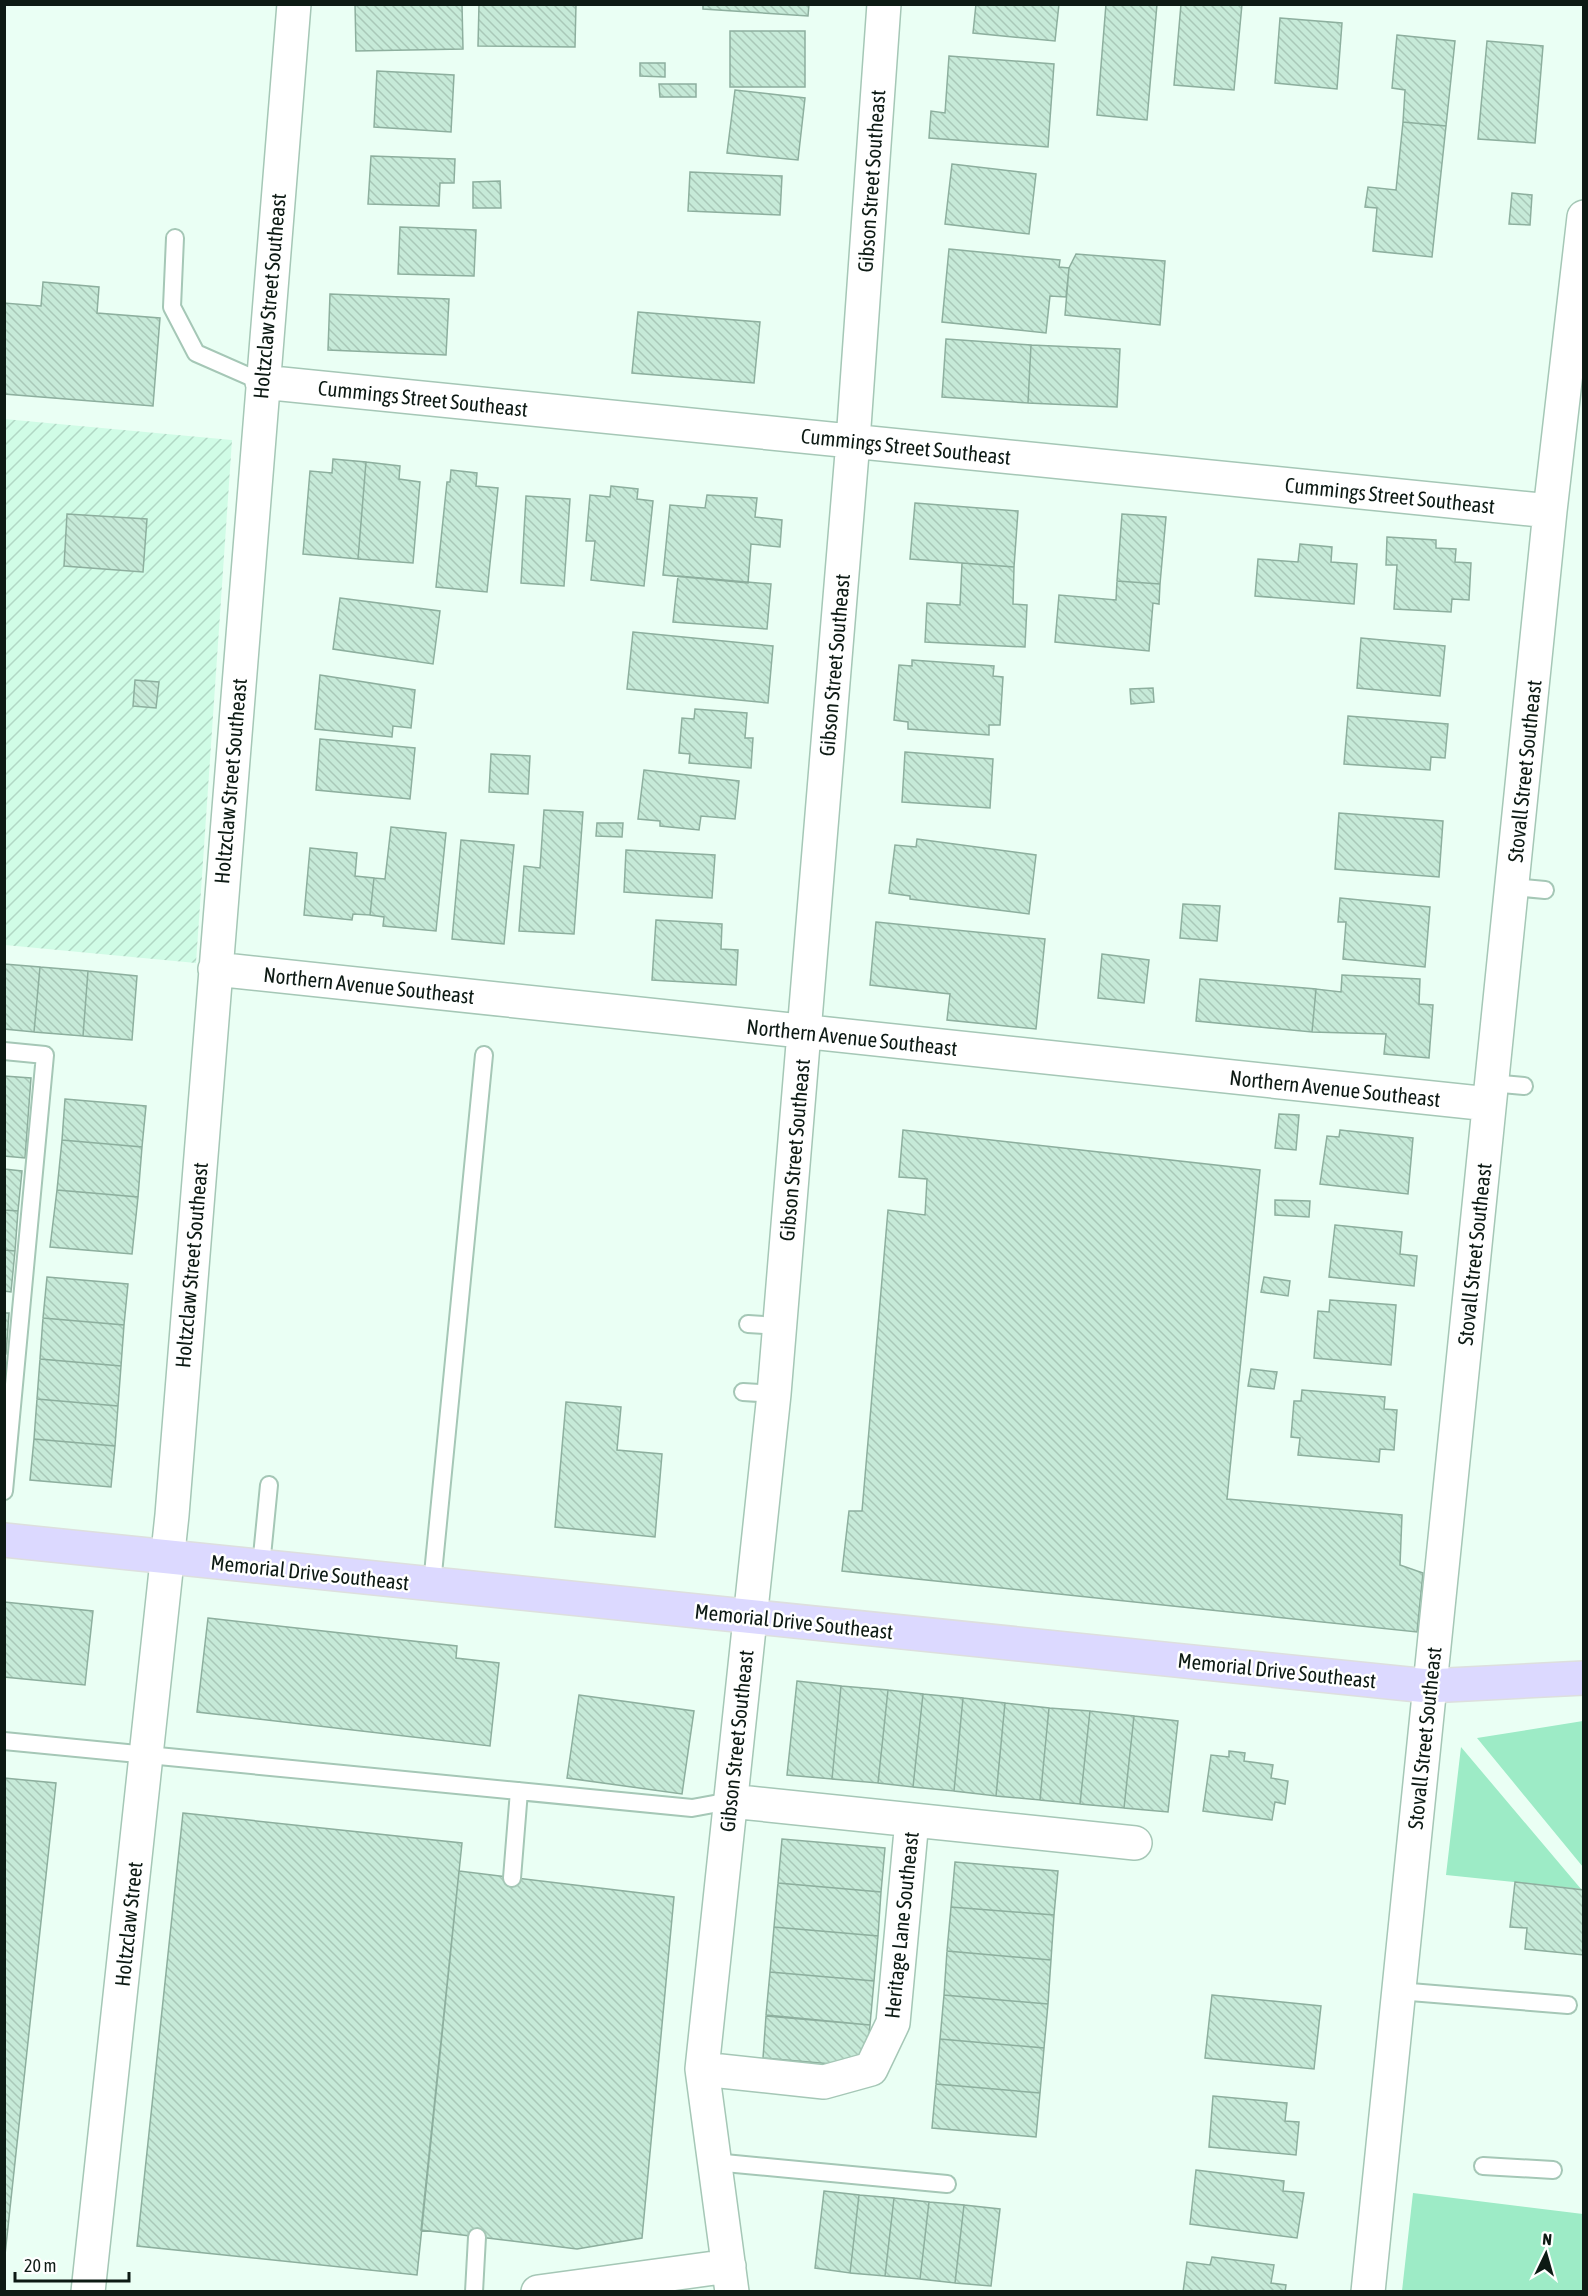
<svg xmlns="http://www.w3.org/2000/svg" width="1588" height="2296" font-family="'Asap Condensed',sans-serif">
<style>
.industrial{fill:url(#industrial-furrows)}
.green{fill:#9debc6}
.building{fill:url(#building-back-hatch);stroke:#8daf9e;stroke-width:1.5}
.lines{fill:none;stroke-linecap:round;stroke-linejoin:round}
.lane-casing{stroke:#a5c7b6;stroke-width:20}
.street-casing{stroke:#a5c7b6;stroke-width:36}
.primary-casing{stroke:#dddfde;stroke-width:36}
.lane{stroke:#fff;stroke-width:16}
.street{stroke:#fff;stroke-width:33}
.primary{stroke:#dcd9ff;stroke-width:33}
.labels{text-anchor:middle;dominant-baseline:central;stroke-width:5;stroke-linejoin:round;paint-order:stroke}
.street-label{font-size:21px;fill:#0d1a14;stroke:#fff}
</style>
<defs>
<pattern id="industrial-furrows" width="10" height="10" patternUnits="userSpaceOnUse" patternTransform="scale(1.5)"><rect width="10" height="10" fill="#d0fce6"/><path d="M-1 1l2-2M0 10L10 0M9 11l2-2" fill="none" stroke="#b1d7c4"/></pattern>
<pattern id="building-back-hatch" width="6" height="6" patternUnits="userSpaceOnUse" patternTransform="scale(1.5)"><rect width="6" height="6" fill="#c6ead8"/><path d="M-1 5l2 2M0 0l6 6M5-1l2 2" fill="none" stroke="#a9c8b8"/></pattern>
</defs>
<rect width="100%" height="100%" fill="#eafff4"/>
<path class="industrial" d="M4 419 232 440 196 963 5 945Z"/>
<path class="green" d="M1583 1721H1584L1583 1867 1477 1738Z
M1461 1747 1581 1889 1446 1875Z
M1413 2193 1583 2214V2291H1402Z"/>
<path class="building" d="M355 4H462L463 49 356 51Z
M479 4H576L575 47 478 46Z
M703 4H809L808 16 703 9Z
M976 4H1059L1055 41 973 33Z
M1106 4H1157L1147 120 1097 115Z
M1181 4H1242L1234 90 1174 85Z
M1280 18 1342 23 1337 89 1275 83Z
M730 31H805V87H730Z
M1397 35 1455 41 1446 126 1403 122 1405 90 1392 88Z
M1487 41 1543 46 1535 143 1478 139Z
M949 56 1054 64 1048 147 929 138 931 111 945 113Z
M640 63H665V77L640 76Z
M377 71 454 75 451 132 374 127Z
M659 84H696V97H660Z
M735 90 805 98 798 160 727 153Z
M1403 122 1446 126 1432 257 1373 251 1377 208 1365 207 1368 187 1396 190Z
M371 156 455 159 454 183H440L439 206 368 204Z
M952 164 1036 174 1029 234 945 224Z
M690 172 782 176 780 215 688 211Z
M500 181 501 208H473V182Z
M1512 193 1532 195 1530 225 1509 224Z
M400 227 476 230 474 276 398 274Z
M949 249 1060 260 1059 267 1069 268 1066 297 1050 296 1046 333 942 322Z
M1076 254 1165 261 1160 325 1065 315 1069 268Z
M43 282 99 287 97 313 160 318 153 406 4 394V303L41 306Z
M330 294 449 299 446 355 328 350Z
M638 312 760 322 754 383 632 373Z
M946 339 1031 345 1028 403 942 397Z
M1031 345 1120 349 1117 407 1028 403Z
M333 459 366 462 358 559 303 554 310 471 332 473Z
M366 462 400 466 399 479 420 482 413 563 358 559Z
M451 470 477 473 476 486 498 488 487 592 436 587 447 482H450Z
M611 486 638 489 637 499 653 501 644 586 591 580 595 541H586L590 495 610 497Z
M707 495 757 498 755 517 782 520 780 547 751 544 748 583 663 575 670 505 705 508Z
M526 496 570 499 564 586 521 583Z
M915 503 1018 511 1014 567 910 559Z
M67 514 147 519 143 572 64 566Z
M1122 514 1166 517 1160 584 1117 581Z
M1387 537 1436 540V548L1456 549 1455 562 1471 563 1469 600 1452 599 1451 612 1394 609 1397 565H1386Z
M1300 544 1332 547 1331 562 1357 564 1354 604 1255 596 1258 559 1298 562Z
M962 563 1014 567 1013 604 1027 605 1025 647 925 642 927 603 960 605Z
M678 576 771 584 767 629 673 622Z
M1117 581 1160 584 1159 604 1153 603 1149 651 1055 642 1059 595 1116 600Z
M340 598 440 611 433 664 333 649Z
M633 632 773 646 768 703 627 689Z
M1361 638 1445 646 1440 696 1357 688Z
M912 660 994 666 993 676 1003 677 1000 725H989V735L908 729V722L894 720 899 665 912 666Z
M320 675 415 690 411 728 393 726 392 737 315 729Z
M135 680 159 682 156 708 133 706Z
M1153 688 1154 702 1131 704 1130 689Z
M695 709 747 713 745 738H753L751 768 689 763 690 754 679 753 682 718 694 719Z
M1348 716 1448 724 1445 758 1431 757 1430 770 1344 764Z
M320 739 415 748 410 799 316 790Z
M905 752 993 759 990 808 902 802Z
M491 754 530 756 528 794 489 792Z
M644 770 739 781 735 819 701 816 699 830 660 826V821L638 819Z
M544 810 583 812 574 934 519 931 524 866 540 868Z
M1339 813 1443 821 1439 877 1335 869Z
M597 823H623L622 837 596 836Z
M391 827 446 833 436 931 383 926 384 917 370 915 374 878 385 879Z
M917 839 1036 855 1029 914 910 899V896L889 893 895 845 916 847Z
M461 840 514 845 504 944 452 939Z
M310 848 357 853 355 876 374 878 370 915 353 914 352 920 304 915Z
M626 850 715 855 712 898 624 892Z
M1340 898 1430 907 1425 967 1343 959 1346 922H1338Z
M1183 904 1220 906 1217 941 1180 938Z
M656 920 722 924 721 949 738 950 736 985 652 980Z
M876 922 1045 939 1036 1029 947 1020 950 994 870 985Z
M1102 954 1149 960 1144 1003 1098 998Z
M4 964 40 967 34 1032 4 1029Z
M40 967 88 971 83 1036 34 1032Z
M88 971 137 976 132 1040 83 1036Z
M1342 975 1420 979 1419 1004 1433 1005 1429 1058 1384 1054 1386 1034 1312 1032 1316 989 1341 992Z
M1200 979 1316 989 1312 1032 1196 1021Z
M4 1076 31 1078 25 1158 4 1156Z
M65 1099 146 1106 142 1147 62 1140Z
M1279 1114 1299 1115 1296 1150 1275 1148Z
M903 1130 1260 1170 1227 1499 1402 1515 1400 1565 1423 1573 1417 1632 842 1571 849 1511H862L888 1210 925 1215 927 1179 899 1177Z
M1340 1130 1413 1138 1408 1194 1320 1184 1327 1136 1339 1137Z
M62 1140 142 1147 138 1197 57 1190Z
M4 1169 22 1171 18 1211 4 1210Z
M57 1190 138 1197 132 1254 50 1247Z
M1275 1200 1310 1201 1309 1217 1275 1215Z
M4 1210 18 1211 15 1251 4 1250Z
M1335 1225 1402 1232 1400 1254 1417 1256 1414 1286 1329 1277Z
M4 1250 15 1251 11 1292 4 1291Z
M47 1277 128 1284 124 1325 43 1318Z
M1264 1277 1290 1281 1288 1296 1261 1292Z
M1330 1300 1396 1305 1391 1365 1314 1358 1318 1311 1329 1312Z
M4 1313H9L6 1354H4Z
M43 1318 124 1325 121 1366 40 1359Z
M40 1359 121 1366 118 1406 37 1399Z
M1251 1369 1277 1372 1274 1389 1248 1386Z
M1302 1390 1385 1397 1384 1409 1397 1410 1394 1450 1380 1449 1379 1462 1298 1455 1300 1438 1291 1437 1294 1401H1301Z
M37 1399 118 1406 115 1446 34 1439Z
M566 1402 621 1407 617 1450 662 1454 655 1537 555 1527Z
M34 1439 115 1446 111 1487 30 1480Z
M4 1602 93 1611 85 1685 4 1677Z
M208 1618 457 1646 456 1658 499 1663 490 1746 197 1712Z
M797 1681 841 1686 832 1779 787 1775Z
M841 1686 888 1690 878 1783 832 1779Z
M888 1690 923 1694 913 1787 878 1783Z
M923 1694 963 1698 954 1791 913 1787Z
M579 1695 694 1711 682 1794 567 1778Z
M963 1698 1005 1703 996 1796 954 1791Z
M1005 1703 1049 1708 1040 1800 996 1796Z
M1049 1708 1090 1711 1080 1804 1040 1800Z
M1090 1711 1134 1716 1124 1808 1080 1804Z
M1134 1716 1178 1721 1168 1812 1124 1808Z
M1229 1751 1245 1753 1244 1761 1273 1765 1271 1778 1288 1781 1285 1804 1275 1802 1272 1820 1203 1811 1211 1755 1229 1757Z
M4 1778 56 1783 4 2264Z
M4 1778 56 1783 4 2264Z
M183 1813 462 1843 417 2275 137 2246Z
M782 1839 885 1848 881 1892 778 1883Z
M955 1862 1058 1871 1054 1915 951 1907Z
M459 1871 674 1897 642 2238 577 2249 421 2230Z
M1515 1882 1584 1890V1955L1525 1949 1527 1928 1510 1927Z
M778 1883 881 1892 878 1936 774 1927Z
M951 1907 1054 1915 1051 1960 947 1951Z
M774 1927 878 1936 874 1981 770 1972Z
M947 1951 1051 1960 1048 2004 944 1995Z
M770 1972 874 1981 870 2025 766 2015Z
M944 1995 1048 2004 1044 2048 940 2039Z
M1212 1995 1321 2006 1314 2069 1205 2058Z
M766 2016 870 2025 866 2067 763 2058Z
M940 2039 1044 2048 1040 2093 936 2084Z
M936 2084 1040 2093 1036 2137 932 2128Z
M1213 2096 1287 2103 1285 2121 1299 2122 1296 2155 1209 2147Z
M1196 2170 1284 2181 1283 2191 1304 2193 1297 2238 1190 2224Z
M824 2191 859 2195 850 2273 815 2268Z
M859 2195 894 2198 885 2276 850 2273Z
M894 2198 929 2202 920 2279 885 2276Z
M929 2202 964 2205 955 2283 920 2279Z
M964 2205 1000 2209 991 2286 955 2283Z
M1212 2257 1274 2265 1271 2283 1286 2285 1285 2292H1183L1187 2262 1210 2265Z"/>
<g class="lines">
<g class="lane-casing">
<path id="lane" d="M175 238 172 307 196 353 262 382
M1512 887 1545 890
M4 1051 45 1055 4 1491
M1491 1083 1524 1086
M748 1324 779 1326
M743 1392 774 1394
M261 1566 269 1485
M432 1584 484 1055
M4 1741 692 1808 730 1801
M512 1878 519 1791
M1398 1991 1568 2005
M714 2162 947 2184
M1483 2166 1553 2170
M474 2292 477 2237"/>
</g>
<g class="street-casing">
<path id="street" d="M262 382 1550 511
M215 969 1489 1104
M730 1801 1135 1843
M702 2069 824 2082 871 2069 893 2023 912 1820
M88 2292 172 1515 294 4
M538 2292 729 2266
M732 2292 702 2069 774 1394 853 441 884 4
M1368 2292 1550 511 1584 217"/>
</g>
<g class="primary-casing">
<path id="primary" d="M4 1540 1428 1686 1584 1678"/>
</g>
<use href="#lane" class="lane"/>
<use href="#street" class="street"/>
<use href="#primary" class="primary"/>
</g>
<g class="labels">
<g class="street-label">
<text transform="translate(871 181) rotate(-86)">Gibson Street Southeast</text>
<text transform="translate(269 296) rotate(-85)">Holtzclaw Street Southeast</text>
<text transform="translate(423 398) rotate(6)">Cummings Street Southeast</text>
<text transform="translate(906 446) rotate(6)">Cummings Street Southeast</text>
<text transform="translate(1390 495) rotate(6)">Cummings Street Southeast</text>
<text transform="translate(834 665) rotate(-85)">Gibson Street Southeast</text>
<text transform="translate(1524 771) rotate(-84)">Stovall Street Southeast</text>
<text transform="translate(230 781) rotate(-85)">Holtzclaw Street Southeast</text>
<text transform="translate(369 985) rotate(6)">Northern Avenue Southeast</text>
<text transform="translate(852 1037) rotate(6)">Northern Avenue Southeast</text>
<text transform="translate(1335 1088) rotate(6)">Northern Avenue Southeast</text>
<text transform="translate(794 1150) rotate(-85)">Gibson Street Southeast</text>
<text transform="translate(1474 1254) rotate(-84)">Stovall Street Southeast</text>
<text transform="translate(191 1265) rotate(-85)">Holtzclaw Street Southeast</text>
<text transform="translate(310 1572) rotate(6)">Memorial Drive Southeast</text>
<text transform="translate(794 1621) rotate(6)">Memorial Drive Southeast</text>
<text transform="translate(1277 1670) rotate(6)">Memorial Drive Southeast</text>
<text transform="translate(1424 1738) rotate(-84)">Stovall Street Southeast</text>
<text transform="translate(736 1741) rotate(-84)">Gibson Street Southeast</text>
<text transform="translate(128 1924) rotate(-84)">Holtzclaw Street</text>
<text transform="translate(901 1925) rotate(-84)">Heritage Lane Southeast</text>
</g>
</g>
<rect width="1588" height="2296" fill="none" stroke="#0d1a14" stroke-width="12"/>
<g transform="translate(1546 2254) rotate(5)" stroke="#ffffff" stroke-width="4.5" paint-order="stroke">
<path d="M0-4.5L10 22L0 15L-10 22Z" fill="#0d1a14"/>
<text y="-9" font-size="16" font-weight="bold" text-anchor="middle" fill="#0d1a14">N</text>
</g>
<path d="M15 2272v9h114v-9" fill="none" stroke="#0d1a14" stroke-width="3"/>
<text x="24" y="2272" font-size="18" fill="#0d1a14" stroke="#ffffff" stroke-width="4.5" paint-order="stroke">20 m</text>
</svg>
